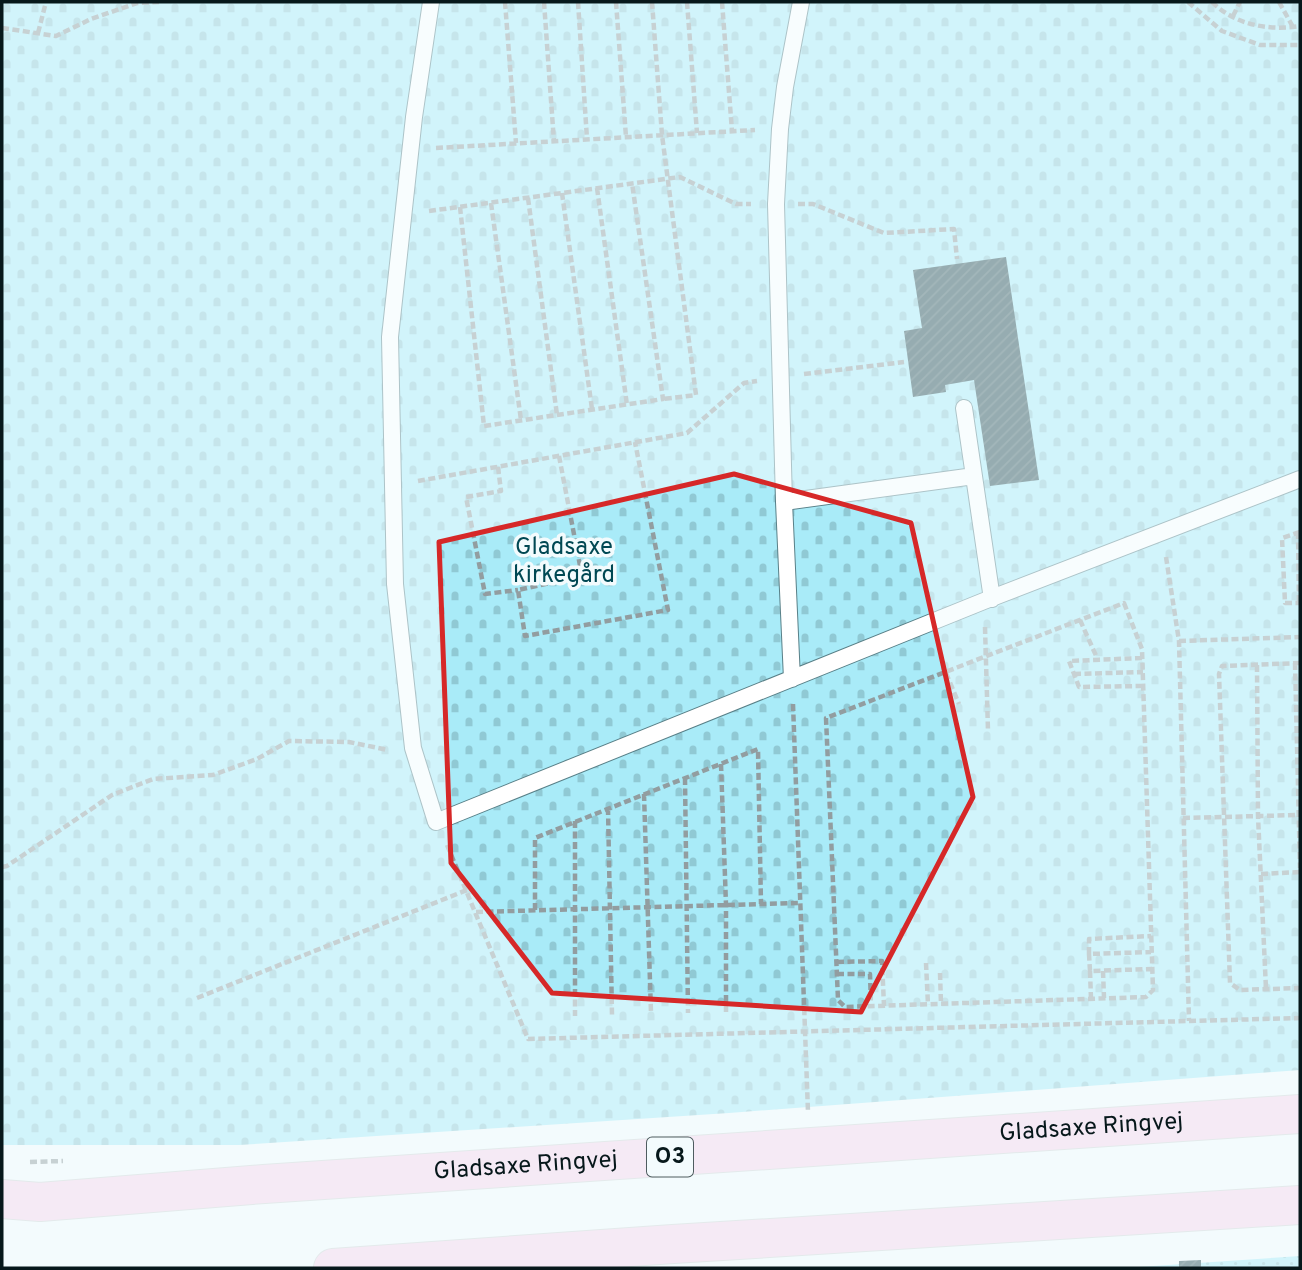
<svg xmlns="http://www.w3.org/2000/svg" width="1302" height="1270" font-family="Overpass,sans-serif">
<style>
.green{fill:url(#green-dots)}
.cemetery{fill:url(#cemetery-stones)}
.building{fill:url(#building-hatch)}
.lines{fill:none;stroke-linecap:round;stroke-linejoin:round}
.lane-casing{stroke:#598088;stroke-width:18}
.primary-casing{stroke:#d2d5d6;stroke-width:40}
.path{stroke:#929da0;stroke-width:4.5;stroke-dasharray:7 3.5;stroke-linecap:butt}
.lane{stroke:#fff;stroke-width:16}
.primary{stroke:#f9d4eb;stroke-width:38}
.marked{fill:none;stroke:#d62828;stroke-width:5;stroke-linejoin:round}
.labels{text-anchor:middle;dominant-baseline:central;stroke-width:7;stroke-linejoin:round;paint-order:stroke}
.shield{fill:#f3fbfd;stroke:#4e5c5f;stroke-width:2}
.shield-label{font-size:23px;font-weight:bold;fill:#07181b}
.park-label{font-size:24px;fill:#004853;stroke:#f3fbfd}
.street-label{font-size:24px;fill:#07181b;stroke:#f3fbfd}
</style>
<defs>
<pattern id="green-dots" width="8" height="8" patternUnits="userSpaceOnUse" patternTransform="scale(1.75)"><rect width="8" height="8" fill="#a9ebf8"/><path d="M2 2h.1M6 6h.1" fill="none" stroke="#90c9d4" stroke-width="1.8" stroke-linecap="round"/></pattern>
<pattern id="cemetery-stones" width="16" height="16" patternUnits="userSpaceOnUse" patternTransform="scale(1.75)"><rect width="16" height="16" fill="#a9ebf8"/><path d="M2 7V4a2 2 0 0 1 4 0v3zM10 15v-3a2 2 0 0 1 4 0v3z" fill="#90c9d4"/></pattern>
<pattern id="building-hatch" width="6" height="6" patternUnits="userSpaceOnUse" patternTransform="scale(1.75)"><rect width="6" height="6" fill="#264d54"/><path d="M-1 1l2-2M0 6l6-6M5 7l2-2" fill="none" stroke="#436369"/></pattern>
</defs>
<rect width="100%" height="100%" fill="#f3fbfd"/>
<path class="green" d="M1300 1256V1268H1124Z"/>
<path class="cemetery" d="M2 2H1300V1070L729 1113 239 1145H2Z"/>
<path class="building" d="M1006 257 1039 480 990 486 974 380 945 385 946 392 913 397 904 331 922 328 913 270Z
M1201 1260V1268H1179V1261Z"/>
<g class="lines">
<g class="lane-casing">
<path id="lane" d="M431 2 414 117 390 337 395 584 413 748 436 822 984 601 1300 479
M964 408 992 599
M784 502 974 476
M792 679 784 502 776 204 780 129 785 87 801 2"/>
</g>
<g class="primary-casing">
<g id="primary">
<path id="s1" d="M2 1199 40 1202 264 1184 1300 1114"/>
<path d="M333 1268 673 1244 1300 1205"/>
</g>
</g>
<path class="path" d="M505 2 516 143
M544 2 554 142
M578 2 587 139
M616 2 626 137
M652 2 662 135 696 395 663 399
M687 2 697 133
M722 2 732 131
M1188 2 1222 31 1260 45H1300
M1212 2C1235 25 1269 31 1300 26
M1279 2 1293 27
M1233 16 1240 2
M2 28 56 36 91 19 137 3 159 2
M38 33 46 2
M436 148 755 130
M597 188 627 405
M562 193 592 409
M528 198 557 415
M491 203 521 420
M798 204H813L884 233 954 229 957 259
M460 207 484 426 663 399 632 183
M429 211 680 177 736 204H751
M804 374 904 362
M559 456 582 576 518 590 525 636 668 610 635 442
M498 467 501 491 466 497 485 594 518 590
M418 481 687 433 744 383 757 381
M1298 532 1299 603
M1300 532 1282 538 1285 603H1300
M1166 557 1179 641 1189 1021
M1124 603 1142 649 1153 990 1146 997 845 1007 838 1000 826 718Z
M1080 620 1098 660
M985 627 988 731
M1179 641 1300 637
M1142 658 1069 661 1079 687 1143 686
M1295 663 1300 868
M1300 663 1222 666 1219 674 1230 983 1240 990 1300 988
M1257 665 1258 816 1266 989
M946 673 959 704
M1074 674 1143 672
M793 704 808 1112
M721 764 726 905V1012
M685 778 688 1013
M644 794 651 1013
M608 808 612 1015
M1183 818 1298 815
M575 821V1016
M447 845 528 1039 1300 1018
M2 867 7 866 112 795 153 779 213 775 257 759 289 741 349 742 388 750
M1261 874 1300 872
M535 910V838L758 749 761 904
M476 912 799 903
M1089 954V939L1151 936
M837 962 882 961 884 1006
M926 963 928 1005
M1090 971 1089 954 1151 952
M1103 971 1104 998
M940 973 941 1004
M837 974H870L871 1006
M197 998 467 890
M1091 999 1090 971 1152 969
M30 1162 63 1161"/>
<use href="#lane" class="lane"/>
<use href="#primary" class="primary"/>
</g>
<path d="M0 0H1302V1270H0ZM734 474 911 523 973 797 861 1012 552 993 451 863 439 542Z" fill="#f3fbfd" fill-opacity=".55" fill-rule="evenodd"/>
<path class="marked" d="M734 474 911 523 973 797 861 1012 552 993 451 863 439 542Z"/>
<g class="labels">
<rect class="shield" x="647" y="1137.5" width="46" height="39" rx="5"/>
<g class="shield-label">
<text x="670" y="1157">O3</text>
</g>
<g class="park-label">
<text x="564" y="548">Gladsaxe<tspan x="564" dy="28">kirkegård</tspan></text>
</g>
<g class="street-label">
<text stroke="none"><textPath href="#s1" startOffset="1092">Gladsaxe Ringvej</textPath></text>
<text stroke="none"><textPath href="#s1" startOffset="525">Gladsaxe Ringvej</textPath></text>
</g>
</g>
<rect width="1302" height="1270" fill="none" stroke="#07181b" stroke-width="7"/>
</svg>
